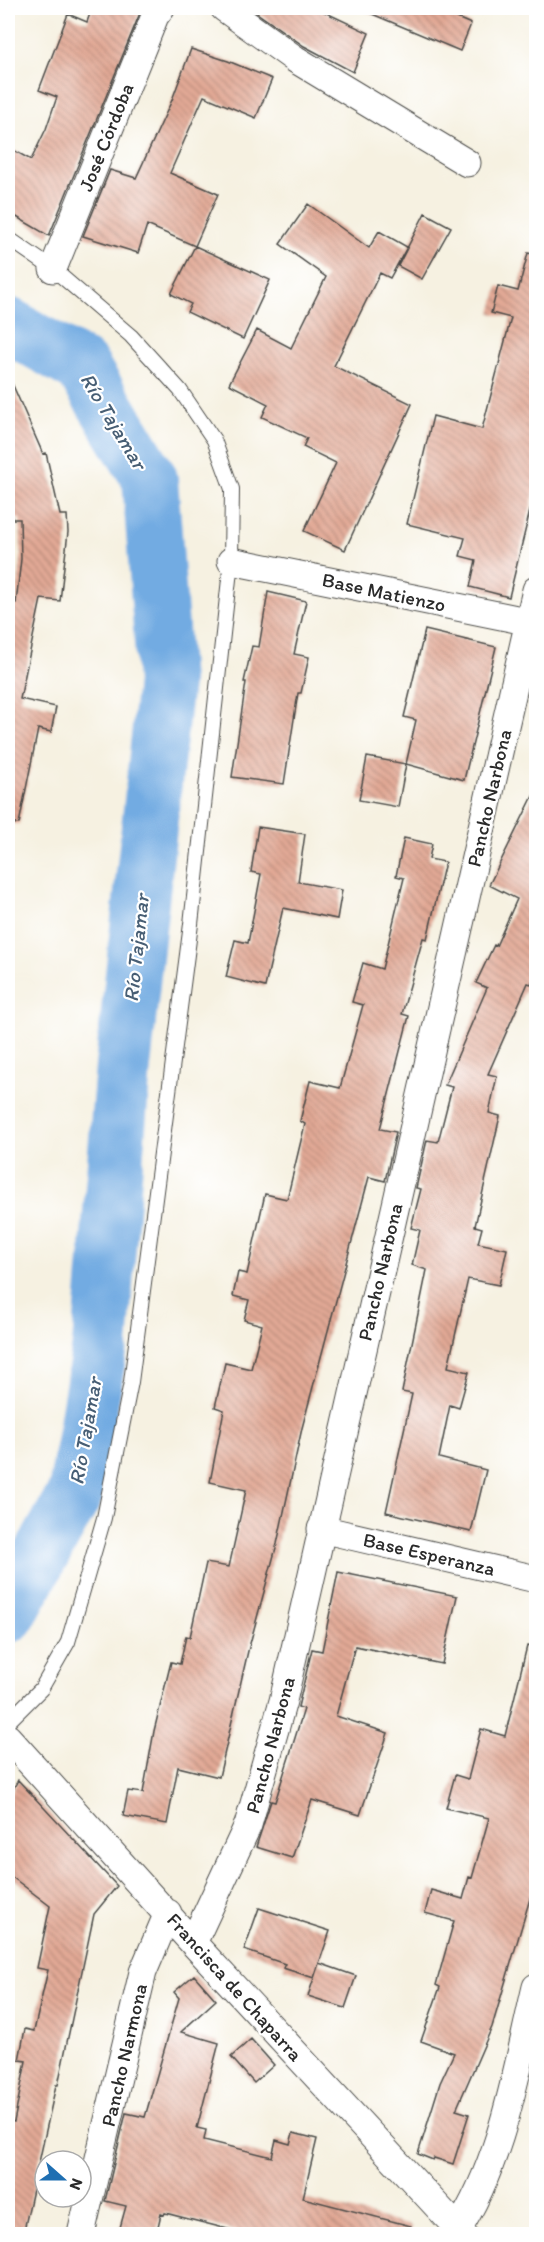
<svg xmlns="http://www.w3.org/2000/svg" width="544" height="2242" font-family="Itim,sans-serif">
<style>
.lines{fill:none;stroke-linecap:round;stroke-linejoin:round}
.river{stroke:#72abe2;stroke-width:56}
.building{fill:url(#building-back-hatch)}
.service-casing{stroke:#494946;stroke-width:16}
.minor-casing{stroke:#494946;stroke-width:29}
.service{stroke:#fff;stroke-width:14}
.minor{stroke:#fff;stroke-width:27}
.labels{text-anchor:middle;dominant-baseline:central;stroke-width:4.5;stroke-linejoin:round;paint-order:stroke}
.street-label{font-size:20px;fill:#2b2b2b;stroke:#fff}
.water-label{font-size:21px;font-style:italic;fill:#475e74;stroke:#fff}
</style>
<defs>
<pattern id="building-back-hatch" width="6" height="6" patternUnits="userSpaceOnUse" patternTransform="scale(1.5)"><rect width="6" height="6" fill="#e2a995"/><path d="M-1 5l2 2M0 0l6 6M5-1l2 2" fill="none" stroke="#b78a7a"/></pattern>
</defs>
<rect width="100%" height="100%" fill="#fff"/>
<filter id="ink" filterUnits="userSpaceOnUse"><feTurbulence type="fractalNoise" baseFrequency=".0167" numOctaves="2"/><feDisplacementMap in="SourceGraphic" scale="12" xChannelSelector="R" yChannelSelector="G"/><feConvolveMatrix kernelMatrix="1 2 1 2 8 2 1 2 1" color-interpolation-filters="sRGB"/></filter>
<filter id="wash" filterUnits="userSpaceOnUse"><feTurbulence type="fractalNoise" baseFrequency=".008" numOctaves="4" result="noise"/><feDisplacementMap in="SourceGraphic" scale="24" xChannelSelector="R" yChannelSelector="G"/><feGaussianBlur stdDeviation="1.35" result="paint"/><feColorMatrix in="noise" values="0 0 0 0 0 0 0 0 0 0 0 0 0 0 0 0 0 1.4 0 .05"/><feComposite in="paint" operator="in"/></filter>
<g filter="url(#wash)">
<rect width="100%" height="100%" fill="#f6f1e1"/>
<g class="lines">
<path class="river" d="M8 325 82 367 150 479 165 682 123 1066 100 1345 76 1492 8 1615"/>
</g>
<g id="blocks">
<path class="building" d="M92 8H142L49 236 8 212V147L31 160 46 129 57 97 39 90 68 14 87 22Z
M250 8H316L369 33 353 72 304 46Z
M358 8H461L457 18 471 24 460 51Z
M191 49 228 61 272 79 256 118 204 96 170 173 218 194 195 246 147 225 138 253 83 236 110 170 136 178 172 100Z
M308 204 369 248 379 231 407 247 390 278 380 273 334 366 412 404 345 550 304 531 336 463 303 447 307 438 262 417 268 404 229 384 257 330 291 348 326 277 280 244Z
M425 213 451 227 422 279 398 266Z
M195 246 270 280 243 339 187 312 191 304 171 294Z
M528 253 537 255V482L509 597 470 587 476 560 460 556 465 538 407 524 433 416 482 429 511 318 491 313 498 286 518 291Z
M8 374 43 454 46 453 60 515H67L68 532 60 601 41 599 20 699 56 707 51 732 38 729 19 824 8 823V602L16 603 21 559 20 519H12L8 486Z
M268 592 306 601 294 654 309 657 301 693H298L284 784 232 777 246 682H244L252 646 259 647Z
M425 630 496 647 464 780 406 764 416 720 404 717Z
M367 757 406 764 398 807 359 800Z
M537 788V972L531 984 528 983 488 1074 497 1076 489 1113 500 1116 475 1226 482 1228 478 1243 507 1249 499 1285 468 1279 448 1367 469 1372 459 1408 450 1405 439 1458 486 1470 471 1532 386 1512 412 1394 402 1392 427 1270 412 1265 420 1230 411 1228 421 1189 416 1188 427 1140 438 1142 452 1087 445 1085 487 988 476 983 494 945 496 946 517 899 489 885Z
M258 827 305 834 298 882 342 890 337 919 283 908 265 987 226 977 235 940 248 943 261 874 251 872Z
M404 838 432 844 429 859 445 862 427 939 423 938 402 1014 409 1016 380 1129 396 1132 385 1181 369 1177 302 1428 277 1544 248 1651 219 1777 178 1767 167 1824 123 1816 128 1791 143 1793 154 1731 171 1662 180 1664 186 1636 190 1637 206 1563 229 1567 246 1490 210 1482 224 1410 215 1407 225 1363 251 1369 262 1325 244 1320 249 1300 233 1296 238 1272 247 1274 265 1194 287 1199 305 1124 300 1121 310 1081 340 1088 363 1005 352 1002 363 963 382 969 404 878 396 876Z
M338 1572 457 1596 442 1664 355 1646 336 1716 388 1733 360 1815 312 1800 292 1858 256 1847 271 1801 275 1802 304 1709 298 1707 312 1649 322 1651Z
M527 1646 537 1647V1875L492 2027 456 2110 469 2114 453 2164 434 2158 433 2160 418 2154 440 2083 454 2053 421 2041 440 1987 436 1985 454 1921 425 1913 431 1890 463 1899 469 1877 472 1878 489 1818 446 1808 455 1775 468 1779 481 1729 505 1736Z
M18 1780 117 1886 94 1914 58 2085H56L23 2235H8V2120L14 2122 26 2061 19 2060 25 2029 34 2031 48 1970 37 1968 50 1906 8 1874V1799Z
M259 1908 330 1931 314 1978 283 1968 285 1964 244 1950Z
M319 1963 356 1976 345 2008 308 1996Z
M194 1975 216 2000 181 2032 219 2043 197 2128 206 2130 204 2140 272 2157 276 2140 290 2144 293 2133 317 2139 303 2198 411 2226 410 2235H251L165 2213 164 2215 161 2214 156 2235H118L126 2206 105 2201 126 2113 145 2117 179 1998 174 1992Z
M251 2039 274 2065 254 2083 231 2057Z"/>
</g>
</g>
<g filter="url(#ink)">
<use href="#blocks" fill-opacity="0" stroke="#494946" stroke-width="1.5"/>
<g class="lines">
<g class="service-casing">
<path id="service" d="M8 238 53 269 131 336 180 390 214 440 232 489 231 561 191 924 131 1382 104 1518 68 1642 41 1689 8 1722"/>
</g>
<g class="minor-casing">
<path id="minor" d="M224 8 295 59 467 163
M53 269 155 16 161 8
M231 561 536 623
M321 1529 536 1579
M8 1738 193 1943 463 2234
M193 1943 248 1825 283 1701 536 590
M81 2234 143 1972 168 1913
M455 2234C503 2161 516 2071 536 1987"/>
</g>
<use href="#service" class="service"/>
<use href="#minor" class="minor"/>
</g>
</g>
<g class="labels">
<g class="street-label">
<text transform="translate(106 137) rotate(-68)">José Córdoba</text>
<text transform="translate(384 592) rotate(12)">Base Matienzo</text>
<text transform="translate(489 798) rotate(-77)">Pancho Narbona</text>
<text transform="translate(380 1272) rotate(-77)">Pancho Narbona</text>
<text transform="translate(429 1554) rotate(13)">Base Esperanza</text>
<text transform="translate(270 1745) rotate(-75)">Pancho Narbona</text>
<text transform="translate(235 1987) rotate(48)">Francisca de Chaparra</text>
<text transform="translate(124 2055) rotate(-77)">Pancho Narmona</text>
</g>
<g class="water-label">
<text transform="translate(114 421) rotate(59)">Río Tajamar</text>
<text transform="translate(136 948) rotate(-84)">Río Tajamar</text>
<text transform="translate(85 1431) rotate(-80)">Río Tajamar</text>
</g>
</g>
<rect width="544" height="2242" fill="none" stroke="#fff" stroke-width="30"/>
<g transform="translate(63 2179) rotate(111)"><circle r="28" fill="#ffffff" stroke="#aaaaaa" stroke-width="1.5"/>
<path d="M0-4.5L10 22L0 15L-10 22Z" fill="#1f6fb2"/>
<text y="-9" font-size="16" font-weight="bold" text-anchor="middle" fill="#2b2b2b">N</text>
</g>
</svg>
